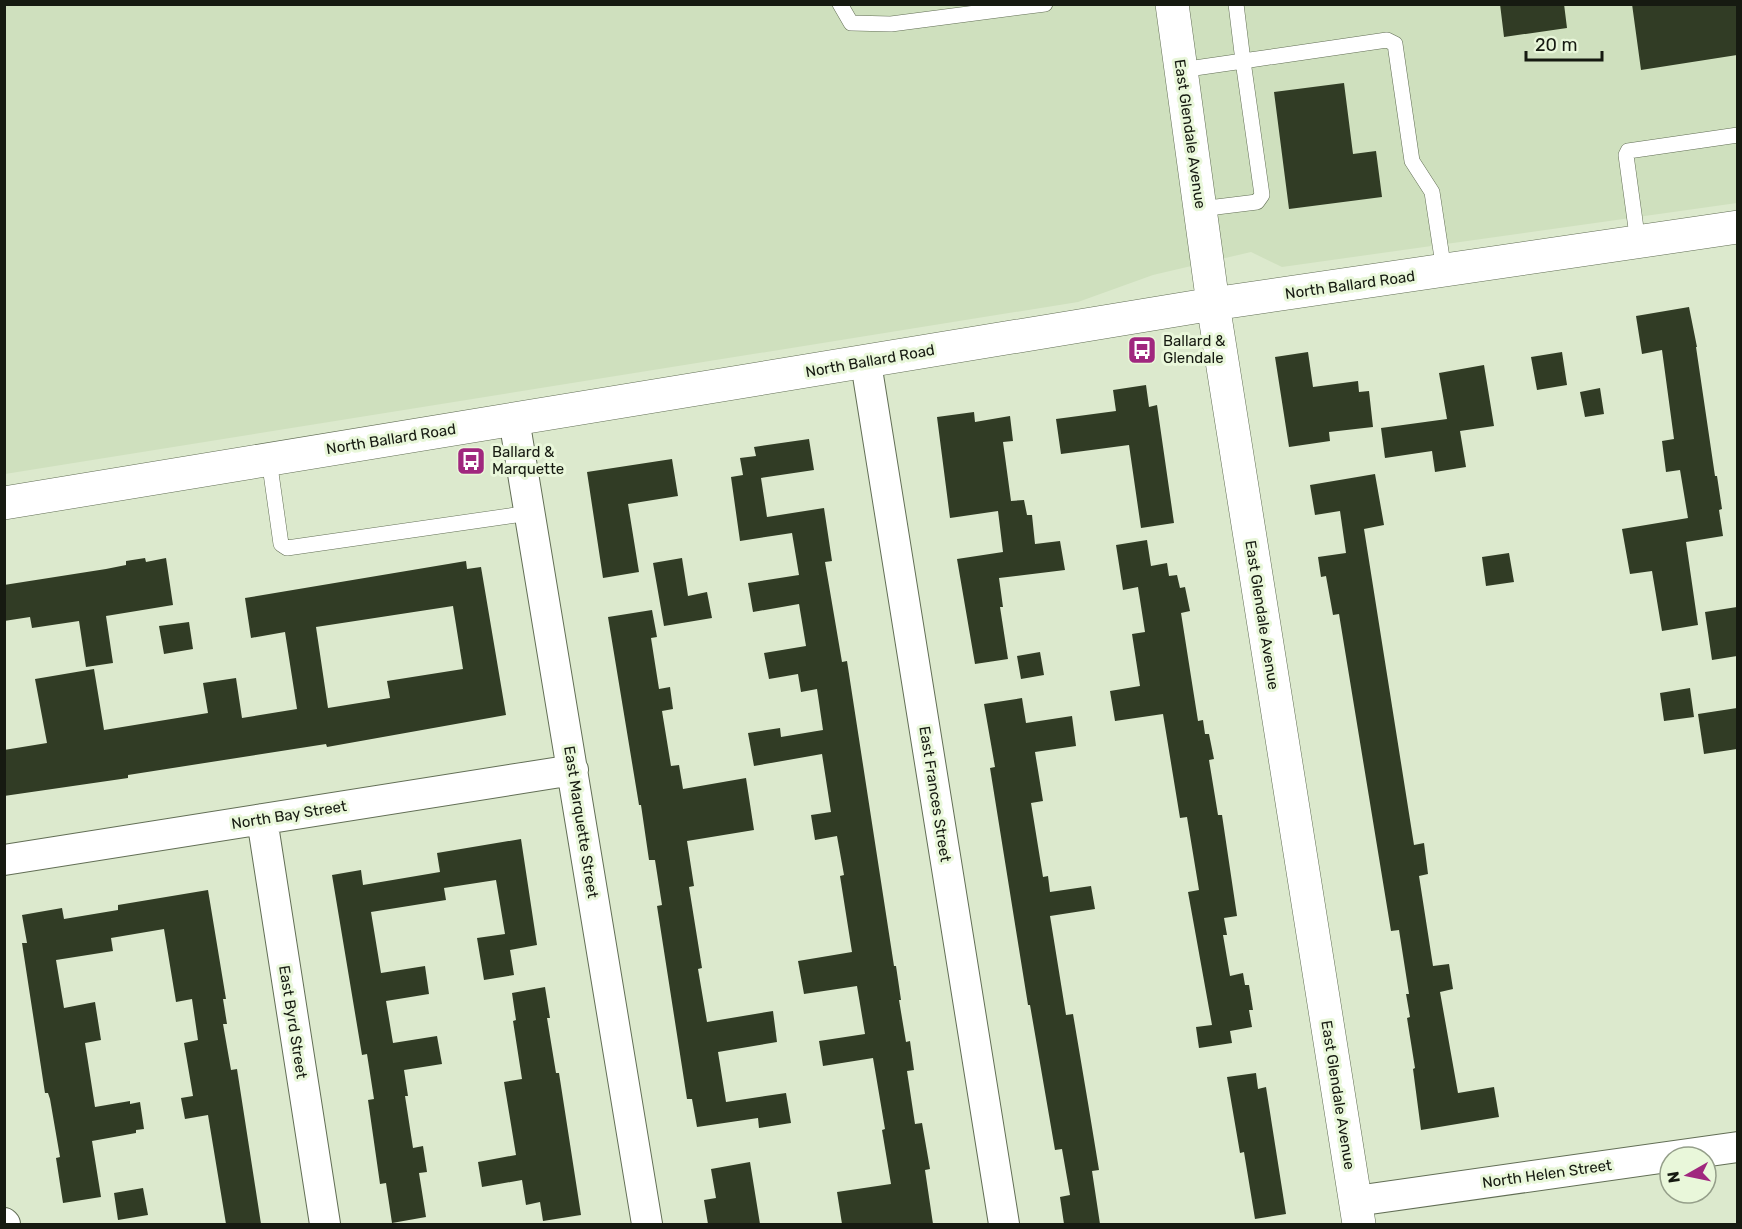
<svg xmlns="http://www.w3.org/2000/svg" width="1742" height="1229" font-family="Rubik,sans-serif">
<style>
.built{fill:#cfe0be}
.building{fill:#313c25;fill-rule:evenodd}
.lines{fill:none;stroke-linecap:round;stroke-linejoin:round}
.lane-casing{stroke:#626e55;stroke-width:16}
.street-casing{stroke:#626e55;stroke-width:32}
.secondary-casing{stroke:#626e55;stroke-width:34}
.lane{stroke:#fff;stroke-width:15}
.street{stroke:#fff;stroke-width:30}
.secondary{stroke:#fff;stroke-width:33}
.labels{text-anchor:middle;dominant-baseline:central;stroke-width:6;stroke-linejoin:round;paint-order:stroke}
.street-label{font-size:15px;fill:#161a11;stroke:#e9f7da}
.poi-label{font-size:15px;fill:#161a11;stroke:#e9f7da;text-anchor:start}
</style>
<rect width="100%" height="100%" fill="#dce9cd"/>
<path class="built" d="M5 5H1737V203L1282 267 1251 252 1153 275 1078 302 5 474Z"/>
<path class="building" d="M1500 4H1564L1567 28 1504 37Z
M1632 4H1737V55L1641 70Z
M1344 83 1353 154 1376 151 1382 197 1289 209 1274 92Z
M1689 307 1697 347H1696L1715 476H1717L1722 509 1719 510 1723 536 1686 542 1698 625 1662 631 1652 571 1630 574 1622 529 1688 518 1680 470 1666 472 1662 441 1674 439 1662 350 1642 354 1636 316Z
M1308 352 1313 387 1358 381 1359 392 1369 391 1373 427 1329 432 1330 441 1289 447 1275 357Z
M1562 352 1567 385 1537 390 1531 357Z
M1484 365 1494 426 1460 431 1466 467 1435 472 1432 451 1385 458 1381 428 1447 419 1439 373Z
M1146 385 1149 407 1157 405 1174 523 1141 528 1129 445 1061 454 1056 419 1116 411 1113 390Z
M1600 388 1604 414 1585 417 1580 392Z
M974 412 975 422 1010 416 1013 441 1003 442 1011 501 1024 500 1027 515H1032L1035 544 1060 541 1065 570 999 578 1003 607H1000L1008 659 975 664 957 559 1003 552 998 511 950 518 937 417Z
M809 439 814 470 761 478 767 517 824 508 832 561 825 562 842 662 847 661 894 966H896L901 1000H899L906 1042 910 1041 914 1070 907 1071 915 1124 922 1123 930 1169 925 1170 933 1224H842L837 1192 891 1184 882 1130 885 1129 873 1058 823 1066 819 1041 865 1034 857 986 804 994 798 961 852 952 840 876 844 875 837 836 815 840 811 815 831 812 822 754 754 766 748 733 780 728 781 737 823 730 817 689 801 692 798 674 769 679 764 653 806 646 799 604 753 612 748 583 799 575 792 533 740 541 731 477 743 475 740 458 756 456 754 447Z
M672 459 678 496 628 504 639 572 603 578 587 472Z
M1375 474 1384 525 1364 529 1414 845 1424 843 1428 874 1419 876 1433 966 1449 964 1453 989 1440 992 1458 1093 1494 1087 1499 1117 1421 1130 1413 1069 1415 1068 1407 1018 1410 1017 1406 994H1409L1399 930 1391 931 1339 614 1333 615 1326 576 1321 577 1318 557 1346 553 1340 511 1315 515 1310 485Z
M1147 540 1151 566 1167 563 1169 576 1177 575 1180 588 1185 587 1190 611 1181 613 1198 721 1203 720 1205 734H1209L1214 759 1209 760 1218 815H1222L1237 916 1224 918 1227 935H1223L1230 976 1243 973 1245 985H1249L1253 1010H1249L1252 1027 1230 1031 1232 1043 1199 1048 1196 1027 1212 1025 1188 892 1199 890 1187 817 1180 818 1163 714 1115 721 1110 691 1140 686 1132 634 1145 632 1138 587 1123 590 1116 545Z
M1509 553 1514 582 1486 586 1482 557Z
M145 558 146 562 166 558 173 605 106 616 113 663 86 667 79 621 32 628 30 617 4 621V585L106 569 126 565V561Z
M682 558 688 596 707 592 712 618 664 626 653 563Z
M466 561 467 569 481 567 506 715 327 747 326 744 128 775V778L4 796V750L47 743 35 679 94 669 104 730 208 713 203 683 236 678 242 718 297 709 285 632 251 638 245 598ZM453 606 463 669 387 681 390 698 328 708 316 627Z
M1737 607V656L1712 660 1705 612Z
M652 610 657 637 651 638 659 689 670 687 673 709 662 711 671 766 679 765 683 789 746 778 754 830 687 841 694 886 689 887 702 968 698 969 707 1022 773 1011 777 1042 718 1052 726 1102 786 1093 791 1123 759 1128 758 1118 697 1127 692 1099H687L657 906 662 905 655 860H649L641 805H639L608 617Z
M189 622 193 649 164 654 159 626Z
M1040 652 1044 675 1021 679 1017 656Z
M1690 688 1694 717 1664 721 1660 693Z
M1022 698 1026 723 1072 716 1076 746 1035 752 1043 801 1031 803 1043 877 1048 876 1050 892 1091 886 1095 909 1050 916 1066 1015 1073 1014 1088 1103 1099 1170 1092 1171 1100 1224H1064L1060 1197 1070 1195 1062 1149 1055 1150 1030 1005H1028L990 768 995 767 984 704Z
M1737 708V749L1704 754 1698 714Z
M521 839 537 945 510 950 514 975 484 980 477 938 505 934 496 880 444 888 446 900 371 912 381 973 425 966 429 994 386 1001 393 1043 437 1036 442 1064 404 1070 408 1096H405L413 1148 423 1146 427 1172 419 1173 426 1217 392 1223 386 1183 380 1184 368 1100 374 1099 367 1054 362 1055 332 875 361 870 363 885 440 872 437 853Z
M208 890 226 999H223L227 1024H223L231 1070 237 1069 261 1224H226L208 1115 185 1119 181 1098 193 1096 184 1043 198 1040 192 999 176 1002 164 929 111 938 113 951 56 960 64 1008 95 1002 101 1040 85 1043 95 1107 130 1101V1104L140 1102 144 1129 136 1130V1133L92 1141 101 1197 63 1203 56 1158 60 1157 50 1099 48 1093H45L22 943H27L22 915 62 908 64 919 118 910V905Z
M545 987 550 1018H547L556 1073H559L581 1215 543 1221 540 1202 526 1205 522 1180 482 1187 478 1162 516 1155 504 1082 522 1079 513 1021 516 1020 512 993Z
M1256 1073 1258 1089 1266 1087 1286 1214 1255 1219 1244 1152 1240 1153 1227 1077Z
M750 1162 760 1224H708L704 1200 716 1198 711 1169Z
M143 1188 148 1215 118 1220 114 1193Z"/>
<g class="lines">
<g class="lane-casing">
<path id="lane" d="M840 4 851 23 891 24 1045 4
M1236 4 1243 61 1387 40 1395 44 1412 161 1432 192 1444 271
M1181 70 1243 61 1262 195 1257 202 1200 209
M1638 243 1626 155 1628 151 1738 135
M269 459 281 544 287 548 530 513"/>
</g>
<g class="street-casing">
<path id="street" d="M866 363 1004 1224
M514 419 647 1224
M262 819 325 1224
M4 860 573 770
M1356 1201 1738 1147
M4 1223 5 1224"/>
</g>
<g class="secondary-casing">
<path id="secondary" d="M1172 4 1213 304 1359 1224
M4 503 1213 304 1738 227"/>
</g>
<use href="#lane" class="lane"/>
<use href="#street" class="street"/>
<use href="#secondary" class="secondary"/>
</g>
<defs>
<g id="bus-square" transform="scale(1.5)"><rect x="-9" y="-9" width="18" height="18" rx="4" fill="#a0277e" stroke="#e9f7da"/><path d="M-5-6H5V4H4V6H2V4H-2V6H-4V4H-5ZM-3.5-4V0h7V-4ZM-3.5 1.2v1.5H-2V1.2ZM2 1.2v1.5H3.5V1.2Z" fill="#fff"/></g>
</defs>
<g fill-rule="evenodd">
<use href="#bus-square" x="1142" y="350"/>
<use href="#bus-square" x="471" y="461"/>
</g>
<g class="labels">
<g class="street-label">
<text transform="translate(1190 134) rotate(82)">East Glendale Avenue</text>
<text transform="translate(1350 285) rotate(-8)">North Ballard Road</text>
<text transform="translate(870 361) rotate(-10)">North Ballard Road</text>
<text transform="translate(391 439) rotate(-9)">North Ballard Road</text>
<text transform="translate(1262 615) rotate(81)">East Glendale Avenue</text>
<text transform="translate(935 794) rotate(81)">East Frances Street</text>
<text transform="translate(289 815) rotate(-9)">North Bay Street</text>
<text transform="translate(581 822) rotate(81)">East Marquette Street</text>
<text transform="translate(293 1022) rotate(81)">East Byrd Street</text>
<text transform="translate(1338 1095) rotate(81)">East Glendale Avenue</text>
<text transform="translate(1547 1174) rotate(-8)">North Helen Street</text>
</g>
<g class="poi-label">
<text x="1163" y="341">Ballard &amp;<tspan x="1163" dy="17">Glendale</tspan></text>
<text x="492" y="452">Ballard &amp;<tspan x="492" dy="17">Marquette</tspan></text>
</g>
</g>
<rect width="1742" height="1229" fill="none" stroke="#161a11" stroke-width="12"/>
<g transform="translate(1688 1175) rotate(261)"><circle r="28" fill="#e9f7da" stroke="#959f8a" stroke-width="1.5"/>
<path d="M0-4.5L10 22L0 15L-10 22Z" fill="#a0277e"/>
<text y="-9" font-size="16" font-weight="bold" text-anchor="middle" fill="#161a11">N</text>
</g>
<path d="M1526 51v9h76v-9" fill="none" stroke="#161a11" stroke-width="3"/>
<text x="1535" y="51" font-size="18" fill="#161a11" stroke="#e9f7da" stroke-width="4.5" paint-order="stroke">20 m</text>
</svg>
